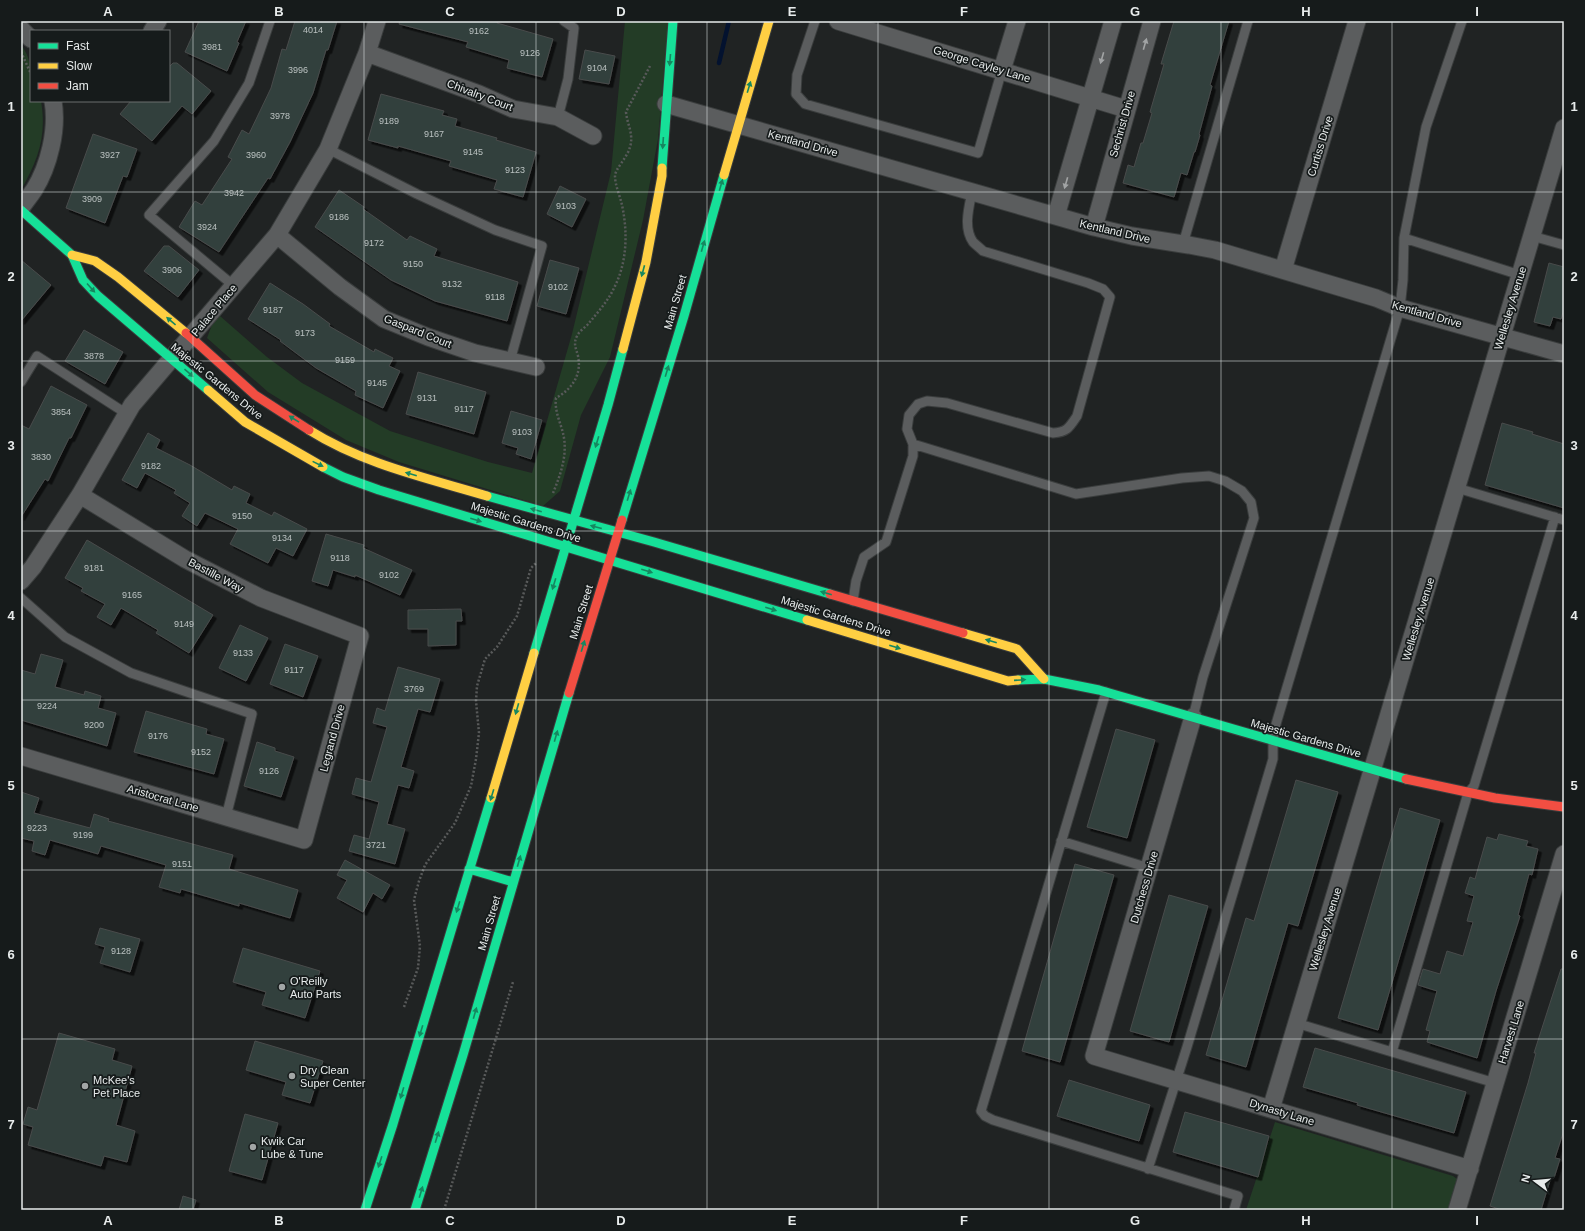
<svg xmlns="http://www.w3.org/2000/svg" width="1585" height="1231" font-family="Arial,sans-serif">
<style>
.green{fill:#233c26}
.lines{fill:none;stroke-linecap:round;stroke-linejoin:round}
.stream{stroke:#03122f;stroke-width:4.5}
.building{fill:#31403d;stroke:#494b4b;filter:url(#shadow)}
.lane-casing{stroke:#3a3d3d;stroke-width:11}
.street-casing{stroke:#3a3d3d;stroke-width:19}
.fast-casing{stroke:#3a3d3d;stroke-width:11}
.slow-casing{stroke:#3a3d3d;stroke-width:11}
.jam-casing{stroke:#3a3d3d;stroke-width:11}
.path{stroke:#585a5a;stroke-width:2.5;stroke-dasharray:2 2;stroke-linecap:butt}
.lane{stroke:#5b5d5e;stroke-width:9}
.street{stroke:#5b5d5e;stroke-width:17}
.fast{stroke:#16e098;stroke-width:9}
.slow{stroke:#ffcf43;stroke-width:9}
.jam{stroke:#f24e42;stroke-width:9}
.oneway{fill:#a2a4a5}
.oneway2{fill:#168760}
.grid{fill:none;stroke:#e8ecec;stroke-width:1;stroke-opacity:0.55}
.poi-dot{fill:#a2a6a6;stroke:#161b1b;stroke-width:1.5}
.labels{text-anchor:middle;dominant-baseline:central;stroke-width:3.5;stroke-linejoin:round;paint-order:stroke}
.number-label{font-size:9px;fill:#bac1c0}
.street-label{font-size:11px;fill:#e8ecec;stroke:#161b1b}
.poi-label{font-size:11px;fill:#e8ecec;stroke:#161b1b;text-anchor:start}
.neatline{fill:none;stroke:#e8ecec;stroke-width:1.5}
.grid-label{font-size:13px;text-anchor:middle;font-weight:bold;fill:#e8ecec}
</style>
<defs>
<filter id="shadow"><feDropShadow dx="3.5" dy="3.5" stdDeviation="0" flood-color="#0009"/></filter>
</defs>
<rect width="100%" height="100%" fill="#202323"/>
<path class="green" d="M625 21H668L658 139 643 220 610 357 581 415 560 491 543 506 399 462 346 440 268 392 207 338 213 322 220 316 267 357 302 383 390 431 488 462 532 473 572 334 611 172Z
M21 45C34 61 31 81 31 101H41C47 136 38 160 21 190Z
M1275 1122 1453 1176 1457 1179V1189L1451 1210H1246Z"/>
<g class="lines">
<path class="stream" d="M719 63 729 21"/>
</g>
<path class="building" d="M199 21H246L237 42 239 43 227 71 185 52Z
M295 21H337L328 50H326L313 93 290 142 270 179 268 178 219 252 179 227 195 201 202 205 232 159 228 157 242 130 249 134 271 88 282 49 286 50Z
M400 21H498L497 23 553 39 542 77 507 68 509 60 466 47 468 42 399 24Z
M1174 21H1229L1210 85 1212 86 1199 134 1200 135 1195 152H1194L1187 175 1181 173 1174 197 1123 183 1128 165 1134 167 1141 143H1143L1152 113 1150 112 1164 64H1161Z
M585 50 615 56 609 84 579 79Z
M173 63H177L211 91 192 114 182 106 152 141 120 114 131 101H169V67Z
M381 94 444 111 442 115 457 119 455 126 497 138 496 140 536 152 523 197 494 189 497 180 449 166 451 161 398 146V148L368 140Z
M93 134 137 149 127 177 123 176 105 223 66 208Z
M560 186 586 199 572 227 547 214Z
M339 190 364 207 363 209 407 240 410 236 437 249 434 256 518 282 507 321 435 301 391 280 315 227Z
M164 246H169L199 270 178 297 144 271Z
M21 260 51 285 21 321Z
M550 260 579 268 566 314 537 306Z
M1549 263 1564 267V308L1561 319 1553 317 1550 326 1534 322Z
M270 283 303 304 330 324 329 326 374 352 375 349 393 358 389 366 400 371 383 408 355 395 356 391 316 368 280 341 281 340 248 319Z
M84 330 123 352 105 384 65 361Z
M418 372 486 392 474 434 406 414Z
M51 386 87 405 71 438H69L48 481 45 479 21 517V425L29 429Z
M511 411 542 420 531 459 516 454 518 448 502 443Z
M1502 423 1533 432 1532 434 1564 444V508L1485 485Z
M148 433 160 440 156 448 190 465 232 490 234 486 250 494 246 503 272 516 274 512 307 529 293 556 276 548 268 563 230 544 238 529 205 513 197 526 182 516 190 503 174 493 176 490 145 473 137 488 122 480Z
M326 534 364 545 363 548 412 570 400 595 355 575V577L333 570 328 586 312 581Z
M87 540 213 615 189 653 156 633 158 630 121 608 111 625 97 617 105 604 81 591 83 588 65 578Z
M461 609 462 621H456V645L428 646V629H408V610Z
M240 625 268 638 246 681 219 668Z
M285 644 318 656 303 697 270 684Z
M41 654 63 660 55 687 84 695 85 691 101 696 98 708 116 713 107 746 21 720V670L35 674Z
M398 667 440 679 430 712 418 709 401 767 414 771 409 788 398 785 387 824 405 829 395 864 349 851 354 835 369 839 379 802 352 794 356 778 371 782 387 727 373 723 377 708 385 711Z
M146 711 207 729 206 734 224 739 214 774 134 752Z
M1116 729 1155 740 1127 838 1087 827Z
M257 742 275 748V751L294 757 281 797 244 786Z
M1296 780 1338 792 1298 926 1288 923 1246 1067 1206 1055 1246 918 1254 921Z
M21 792 39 798 34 813 90 828 94 814 109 819 108 821 233 855 229 869 298 890 290 918 239 903V906L181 889 180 893 159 887 166 865 101 846 98 854 50 840 45 855 32 851 34 841 21 838Z
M1400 808 1440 820 1378 1030 1338 1018Z
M1499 834 1528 841 1526 846 1538 849 1532 875 1529 874 1518 915 1520 916 1496 991 1477 1058 1427 1042 1430 1031 1426 1030 1437 991 1418 985 1423 969 1440 974 1447 951 1463 956 1473 922 1467 921 1474 896 1465 893 1470 877 1475 879 1487 837 1497 840Z
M345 860 390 885 382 899 373 893 363 912 337 898 347 880 337 875Z
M1075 864 1114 875 1060 1062 1022 1051Z
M1169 895 1208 906 1169 1042 1130 1031Z
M100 928 140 939 130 972 100 963 105 947 95 944Z
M243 948 320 971 305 1018 262 1005 266 992 233 982Z
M1561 969H1564V1130L1555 1158 1560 1159 1554 1178 1551 1177 1541 1210H1502L1490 1206 1528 1083 1536 1053H1534Z
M59 1033 115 1049 112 1060 132 1066 116 1125 135 1131 127 1162 104 1156 101 1166 28 1145 33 1127 23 1124 28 1107 37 1110Z
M255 1041 323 1061 310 1103 282 1095 286 1082 246 1070Z
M1315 1048 1466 1092 1454 1133 1357 1105 1358 1103 1303 1087Z
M1069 1080 1150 1105 1139 1141 1057 1116Z
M1185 1112 1269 1136 1258 1177 1173 1152Z
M245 1114 278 1123 262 1180 229 1171Z
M183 1196 196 1200 193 1210H179Z"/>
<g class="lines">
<g class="lane-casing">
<path id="lane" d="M815 21 797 75 796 94 805 104 978 153 1002 70
M558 117 568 79 574 28 564 21
M328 149 417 194 495 230 542 246 510 361
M972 192C969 207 963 228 973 242 976 245 980 248 983 251L1088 283 1103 289 1110 297 1077 416C1069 428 1067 432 1053 433L947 403 927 401 918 404 909 415 907 429 913 444 1076 494 1182 478 1209 476 1225 481 1242 491 1251 502 1254 518 1203 677 1193 717
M1532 236 1564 245
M1404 238 1520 275
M1183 244 1248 21
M234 286 149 215 214 141 249 83 270 21
M21 382 37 356 127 414
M1457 488 1564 520
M21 598 65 637 131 673 252 714 226 817
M853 601 856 581 864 557 886 542 913 456V444
M1106 692 981 1111 985 1116 993 1120 1238 1196 1234 1210
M1061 841 1149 868
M1296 1023 1495 1083
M1392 1052 1468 793 1474 786 1555 517
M1148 1169 1187 1047 1273 759V740L1276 724 1400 308 1403 280 1404 238 1426 127 1462 21"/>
</g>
<g class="street-casing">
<path id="street" d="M838 21 1126 109
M21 29 31 39
M152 31 158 21
M367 53 479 94 513 109 558 117 593 136
M1002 70 1017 21
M666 104 1094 227 1132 236 1189 245 1215 250 1376 298 1400 308 1564 354
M21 208C25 202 30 196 34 190 49 166 58 129 53 101
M1056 216 1113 21
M1094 227 1152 21
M277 235 340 287 384 319 428 337 475 353 536 367
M1283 270 1357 21
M21 581 33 567 80 495 132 405 277 235 328 149 367 53 377 21
M1193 717 1094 1056 1470 1169
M21 756 304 840 360 636 261 598 185 559 80 495
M1271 1109 1564 128
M1457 1210 1564 854"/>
</g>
<g class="fast-casing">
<path id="fast" d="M662 168 673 21
M21 210 72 255 83 280 98 296 208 390
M323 467 343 477 379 490 807 620
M487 496 654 542 830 594
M622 520 684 316 724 175
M534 653 608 405 623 349
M1018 680 1044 679 1099 690 1406 779
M469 869 513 882
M365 1210 393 1124 491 798
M415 1210 463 1055 569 693"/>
</g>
<g class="slow-casing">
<path id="slow" d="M724 175 769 21
M72 255 95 261 118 277 186 333
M623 349 646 262 662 176V168
M208 390 245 422 323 467
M309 430C363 464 427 478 487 496
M807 620 1008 681 1018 680
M963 633 1017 649 1044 679
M491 798 534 653"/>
</g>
<g class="jam-casing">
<path id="jam" d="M186 333 255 395 309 430
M830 594 963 633
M569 693 622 520
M1406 779 1495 798 1564 807"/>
</g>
<path class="path" d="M21 52 31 74
M553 493C560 476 567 457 564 438 562 425 554 412 556 398 572 389 582 375 578 356 576 348 573 344 577 336 579 331 586 327 589 323 598 312 608 301 614 288 627 263 628 233 622 205 620 196 615 185 615 176 615 169 627 158 630 147 634 134 627 124 626 112L650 66
M404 1007 418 968 420 946 414 900 419 881 425 865 455 823 471 786 476 759 479 733 476 701 477 686 485 659 497 647 517 616 531 568 536 563
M444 1210 513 982"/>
<use href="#lane" class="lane"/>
<use href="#street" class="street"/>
<use href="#fast" class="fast"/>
<use href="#slow" class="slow"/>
<use href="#jam" class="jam"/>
</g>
<defs><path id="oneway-solid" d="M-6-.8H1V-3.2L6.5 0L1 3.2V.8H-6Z"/></defs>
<g class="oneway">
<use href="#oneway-solid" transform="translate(1145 44) rotate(-74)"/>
<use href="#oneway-solid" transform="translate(1102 58) rotate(106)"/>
<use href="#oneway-solid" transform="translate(1066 183) rotate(106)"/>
</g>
<g class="oneway2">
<use href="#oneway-solid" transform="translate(670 60) rotate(95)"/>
<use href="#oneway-solid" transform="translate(749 87) rotate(-73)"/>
<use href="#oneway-solid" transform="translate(663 143) rotate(94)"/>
<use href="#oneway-solid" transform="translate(721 185) rotate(-74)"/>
<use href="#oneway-solid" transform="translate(703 246) rotate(-74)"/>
<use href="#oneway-solid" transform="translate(643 271) rotate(105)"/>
<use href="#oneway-solid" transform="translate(91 288) rotate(48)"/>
<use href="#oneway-solid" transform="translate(171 321) rotate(-140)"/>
<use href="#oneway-solid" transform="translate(667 371) rotate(-73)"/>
<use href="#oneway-solid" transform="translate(189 373) rotate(41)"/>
<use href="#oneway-solid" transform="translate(294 419) rotate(-148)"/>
<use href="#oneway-solid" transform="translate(597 442) rotate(107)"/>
<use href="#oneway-solid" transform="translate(318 464) rotate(26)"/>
<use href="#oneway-solid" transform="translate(411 474) rotate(-164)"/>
<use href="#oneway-solid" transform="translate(629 495) rotate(-73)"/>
<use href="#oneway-solid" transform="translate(536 510) rotate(-164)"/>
<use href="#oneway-solid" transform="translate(476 520) rotate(17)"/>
<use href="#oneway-solid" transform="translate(596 527) rotate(-165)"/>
<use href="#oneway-solid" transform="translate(647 571) rotate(17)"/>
<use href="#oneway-solid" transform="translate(554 584) rotate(107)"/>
<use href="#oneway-solid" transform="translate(826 593) rotate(-164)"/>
<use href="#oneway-solid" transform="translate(771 609) rotate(17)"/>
<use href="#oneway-solid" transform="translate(991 641) rotate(-164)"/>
<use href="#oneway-solid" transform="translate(583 646) rotate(-73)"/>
<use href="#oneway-solid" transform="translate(895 647) rotate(17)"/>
<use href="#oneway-solid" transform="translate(1020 680) rotate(-4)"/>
<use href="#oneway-solid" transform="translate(517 709) rotate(106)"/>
<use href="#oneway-solid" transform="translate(556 736) rotate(-74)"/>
<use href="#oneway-solid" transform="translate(492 795) rotate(107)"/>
<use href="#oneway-solid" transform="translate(519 861) rotate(-74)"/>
<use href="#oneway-solid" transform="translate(458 907) rotate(107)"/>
<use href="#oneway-solid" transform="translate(475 1013) rotate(-74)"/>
<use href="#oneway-solid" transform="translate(421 1031) rotate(107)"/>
<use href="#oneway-solid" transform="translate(402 1093) rotate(107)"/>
<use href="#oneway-solid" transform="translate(437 1137) rotate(-73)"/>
<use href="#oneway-solid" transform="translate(380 1162) rotate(108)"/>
<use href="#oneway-solid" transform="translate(421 1192) rotate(-73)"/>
</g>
<path class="grid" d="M193 21V1210M364 21V1210M536 21V1210M707 21V1210M878 21V1210M1049 21V1210M1221 21V1210M1392 21V1210M21 192H1564M21 361H1564M21 531H1564M21 700H1564M21 870H1564M21 1039H1564"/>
<g class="poi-dot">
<circle cx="282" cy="987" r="4"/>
<circle cx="292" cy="1076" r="4"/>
<circle cx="85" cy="1086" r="4"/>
<circle cx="253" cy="1147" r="4"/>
</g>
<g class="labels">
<g class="number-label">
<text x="313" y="30">4014</text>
<text x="479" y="31">9162</text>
<text x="212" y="47">3981</text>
<text x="530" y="53">9126</text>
<text x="597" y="68">9104</text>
<text x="298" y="70">3996</text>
<text x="280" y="116">3978</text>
<text x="389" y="121">9189</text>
<text x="434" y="134">9167</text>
<text x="473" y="152">9145</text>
<text x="110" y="155">3927</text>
<text x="256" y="155">3960</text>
<text x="515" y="170">9123</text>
<text x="234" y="193">3942</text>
<text x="92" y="199">3909</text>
<text x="566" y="206">9103</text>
<text x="339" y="217">9186</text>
<text x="207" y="227">3924</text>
<text x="374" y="243">9172</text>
<text x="413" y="264">9150</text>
<text x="172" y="270">3906</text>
<text x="452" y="284">9132</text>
<text x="558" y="287">9102</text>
<text x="495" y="297">9118</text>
<text x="273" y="310">9187</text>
<text x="305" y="333">9173</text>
<text x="94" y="356">3878</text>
<text x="345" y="360">9159</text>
<text x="377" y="383">9145</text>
<text x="427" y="398">9131</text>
<text x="464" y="409">9117</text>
<text x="61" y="412">3854</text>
<text x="522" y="432">9103</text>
<text x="41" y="457">3830</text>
<text x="151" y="466">9182</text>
<text x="242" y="516">9150</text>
<text x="282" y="538">9134</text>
<text x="340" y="558">9118</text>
<text x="94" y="568">9181</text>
<text x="389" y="575">9102</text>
<text x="132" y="595">9165</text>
<text x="184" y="624">9149</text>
<text x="243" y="653">9133</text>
<text x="294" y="670">9117</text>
<text x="414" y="689">3769</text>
<text x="47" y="706">9224</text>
<text x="94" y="725">9200</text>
<text x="158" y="736">9176</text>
<text x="201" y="752">9152</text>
<text x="269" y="771">9126</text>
<text x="37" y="828">9223</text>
<text x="83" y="835">9199</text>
<text x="376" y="845">3721</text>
<text x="182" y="864">9151</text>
<text x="121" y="951">9128</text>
</g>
<g class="street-label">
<text transform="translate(982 64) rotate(17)">George Cayley Lane</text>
<text transform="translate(480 95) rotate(21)">Chivalry Court</text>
<text transform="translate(1122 124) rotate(-74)">Sechrist Drive</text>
<text transform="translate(803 143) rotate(16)">Kentland Drive</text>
<text transform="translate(1320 146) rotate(-73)">Curtiss Drive</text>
<text transform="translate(1115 231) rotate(13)">Kentland Drive</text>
<text transform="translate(675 302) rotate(-74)">Main Street</text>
<text transform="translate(1510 308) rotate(-73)">Wellesley Avenue</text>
<text transform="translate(214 310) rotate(-50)">Palace Place</text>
<text transform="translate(1427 314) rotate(16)">Kentland Drive</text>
<text transform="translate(418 331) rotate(22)">Gaspard Court</text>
<text transform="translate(217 381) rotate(39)">Majestic Gardens Drive</text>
<text transform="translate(526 522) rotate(17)">Majestic Gardens Drive</text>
<text transform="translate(216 575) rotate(28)">Bastille Way</text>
<text transform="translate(581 612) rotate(-73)">Main Street</text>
<text transform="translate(836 616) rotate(17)">Majestic Gardens Drive</text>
<text transform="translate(1418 619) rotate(-73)">Wellesley Avenue</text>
<text transform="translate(332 738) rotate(-75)">Legrand Drive</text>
<text transform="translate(1306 738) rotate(16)">Majestic Gardens Drive</text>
<text transform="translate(163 798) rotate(16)">Aristocrat Lane</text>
<text transform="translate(1144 887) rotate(-74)">Dutchess Drive</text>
<text transform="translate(489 923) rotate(-74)">Main Street</text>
<text transform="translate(1325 929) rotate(-73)">Wellesley Avenue</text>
<text transform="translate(1511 1032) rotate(-73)">Harvest Lane</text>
<text transform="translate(1282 1112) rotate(17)">Dynasty Lane</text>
</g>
<g class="poi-label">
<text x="290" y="981">O'Reilly<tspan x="290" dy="13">Auto Parts</tspan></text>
<text x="300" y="1070">Dry Clean<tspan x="300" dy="13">Super Center</tspan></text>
<text x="93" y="1080">McKee's<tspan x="93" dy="13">Pet Place</tspan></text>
<text x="261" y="1141">Kwik Car<tspan x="261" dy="13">Lube &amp; Tune</tspan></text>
</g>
</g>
<rect width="1585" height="1231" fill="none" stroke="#161b1b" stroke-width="44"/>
<rect x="30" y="30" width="140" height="72" fill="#161b1b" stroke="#6a6f6f"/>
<rect x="38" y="43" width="20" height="6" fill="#16e098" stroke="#6a6f6f"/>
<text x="66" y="50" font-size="12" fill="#e8ecec">Fast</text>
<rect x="38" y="63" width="20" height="6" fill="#ffcf43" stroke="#6a6f6f"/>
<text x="66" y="70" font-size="12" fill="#e8ecec">Slow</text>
<rect x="38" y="83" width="20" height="6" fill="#f24e42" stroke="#6a6f6f"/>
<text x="66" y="90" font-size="12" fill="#e8ecec">Jam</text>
<g transform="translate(1535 1181) rotate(286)" stroke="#161b1b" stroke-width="3" paint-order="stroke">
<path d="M0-3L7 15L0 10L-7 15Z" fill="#e8ecec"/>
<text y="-6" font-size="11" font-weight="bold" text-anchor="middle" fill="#e8ecec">N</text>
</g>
<rect x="22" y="22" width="1541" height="1187" class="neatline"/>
<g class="grid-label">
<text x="108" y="16">A</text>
<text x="279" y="16">B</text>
<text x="450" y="16">C</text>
<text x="621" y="16">D</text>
<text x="792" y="16">E</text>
<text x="964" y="16">F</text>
<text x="1135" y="16">G</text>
<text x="1306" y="16">H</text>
<text x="1477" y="16">I</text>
<text x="11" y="111">1</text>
<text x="1574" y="111">1</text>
<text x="11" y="281">2</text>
<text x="1574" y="281">2</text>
<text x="11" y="450">3</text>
<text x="1574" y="450">3</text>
<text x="11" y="620">4</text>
<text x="1574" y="620">4</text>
<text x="11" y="790">5</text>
<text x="1574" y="790">5</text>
<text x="11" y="959">6</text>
<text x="1574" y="959">6</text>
<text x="11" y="1129">7</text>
<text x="1574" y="1129">7</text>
<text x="108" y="1225">A</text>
<text x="279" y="1225">B</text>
<text x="450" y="1225">C</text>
<text x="621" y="1225">D</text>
<text x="792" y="1225">E</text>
<text x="964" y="1225">F</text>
<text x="1135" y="1225">G</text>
<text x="1306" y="1225">H</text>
<text x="1477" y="1225">I</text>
</g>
</svg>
